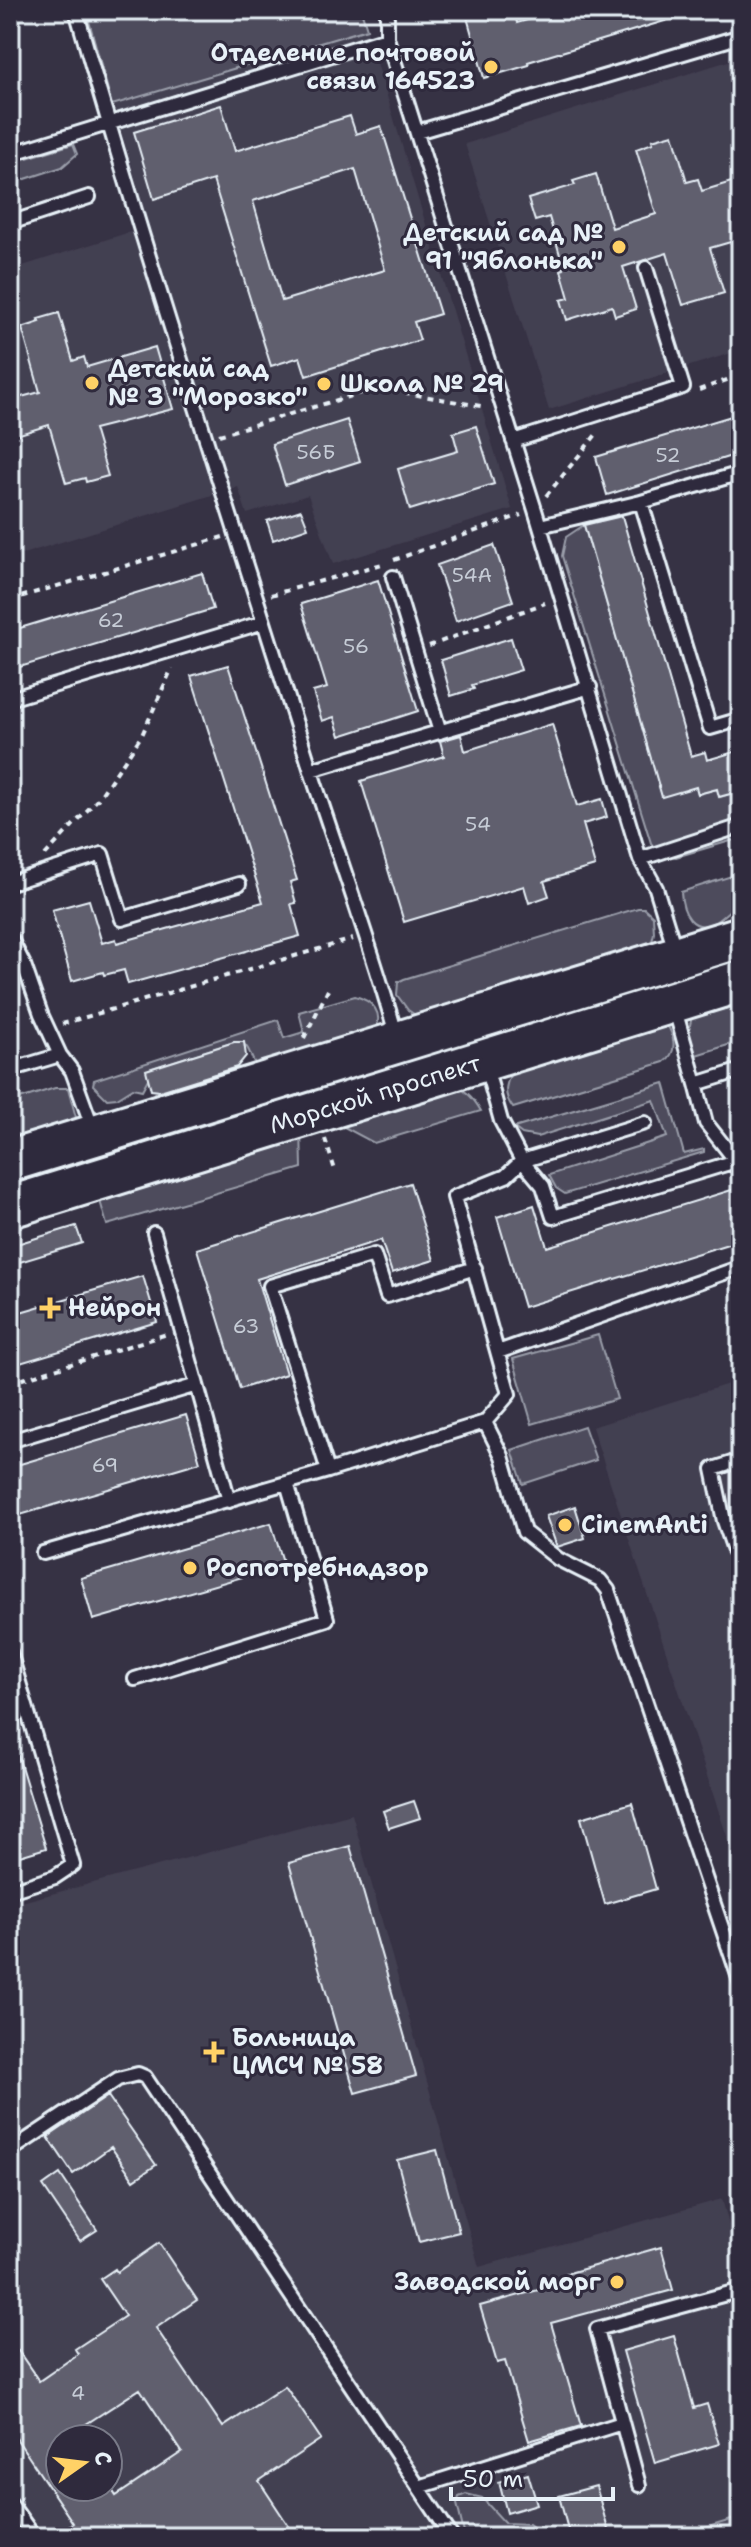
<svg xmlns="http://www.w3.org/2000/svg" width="751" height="2547" font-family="'Shantell Sans',sans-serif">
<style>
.built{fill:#433f51;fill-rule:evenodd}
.green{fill:#4d4b5c;stroke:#9a9eaa;stroke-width:2}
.building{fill:#605e6e;stroke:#e8f1f8;stroke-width:2;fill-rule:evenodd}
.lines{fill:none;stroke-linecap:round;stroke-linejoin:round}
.service-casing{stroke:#e8f1f8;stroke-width:18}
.primary-casing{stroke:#e8f1f8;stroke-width:46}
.path{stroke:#e8f1f8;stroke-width:4;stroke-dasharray:6 6;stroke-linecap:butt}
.service{stroke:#2f2a3d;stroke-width:12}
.primary{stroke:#2f2a3d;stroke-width:40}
.poi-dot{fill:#ffd166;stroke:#2f2a3d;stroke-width:3}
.labels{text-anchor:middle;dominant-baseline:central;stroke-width:6;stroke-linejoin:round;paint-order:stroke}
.number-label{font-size:20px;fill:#c6ccd6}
.poi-label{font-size:24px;font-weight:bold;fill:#e8f1f8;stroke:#2f2a3d;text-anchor:start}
.street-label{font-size:24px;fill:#e8f1f8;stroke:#2f2a3d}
</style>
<rect width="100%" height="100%" fill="#363244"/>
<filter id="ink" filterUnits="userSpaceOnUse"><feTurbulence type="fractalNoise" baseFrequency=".0125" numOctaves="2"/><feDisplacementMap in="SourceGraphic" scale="16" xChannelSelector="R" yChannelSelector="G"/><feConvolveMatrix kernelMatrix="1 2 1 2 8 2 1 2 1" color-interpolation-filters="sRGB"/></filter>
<g filter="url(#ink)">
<path class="built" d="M86 10H361L512 509 333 564 308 495 247 514 238 487 10 558V270L149 226Z
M741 57V350L549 410 465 144Z
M741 1380V1879L592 1427Z
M352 1814 479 2267 722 2199 741 2269V2517L674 2537H10V1905ZM60 2439H108V2487H60Z"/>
<path class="green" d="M86 10H361L367 29 112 105Z
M73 144 77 154 62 167 10 184V163Z
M584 525 662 796 696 787 698 794 717 789 720 797 741 791V838L676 857 659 853 651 843 562 556 566 537Z
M741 873V904C729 908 725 916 715 922 692 934 682 912 681 892Z
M638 908H644L653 916 654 933 651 946 418 1017 408 1010 397 995 398 982 404 979Z
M741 948V966L10 1190V1174Z
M355 996C373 1001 384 1013 375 1031L256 1065C248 1055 251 1042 234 1042L149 1069 148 1079 142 1090 133 1088 117 1098 107 1099 93 1085 94 1080 278 1020 284 1038 304 1032 299 1012Z
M741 1000V1041L696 1055C689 1040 687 1030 693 1015Z
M665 1021C674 1035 679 1052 664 1062L513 1108C503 1095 505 1085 512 1071Z
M448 1082C464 1089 472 1095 481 1111L374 1143 329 1119Z
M664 1083 684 1154 704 1149V1152L565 1194 556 1188 549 1175 667 1137 654 1100 537 1137 522 1134 514 1128Z
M55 1088H68L77 1121 10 1142V1102Z
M301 1127 302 1168 107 1225 96 1187Z
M598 1335 617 1399 532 1424 513 1359Z
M584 1426 596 1460 523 1484 512 1450Z
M466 2494 482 2498 505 2523 529 2524 546 2537H465L457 2504 459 2497Z
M741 2517V2537H675Z"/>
<path class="building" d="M465 10H514L517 23 561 10H687L688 14 528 62 529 65 484 78Z
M221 105 235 151 350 116 356 134 381 126 440 314 414 322 420 340 306 376 300 357 271 366 213 180 154 199 134 132ZM355 169 385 270 282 301 253 201Z
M673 134 687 182 698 179 702 191 741 179V239L710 248 724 293 683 305 667 253 623 267 636 309 615 316 612 306 567 320 561 300 569 298 561 270 564 269 549 217 535 221 528 199 575 185 573 181 596 174 612 228 656 214 636 149 653 143 652 140Z
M59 313 73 361 84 357 87 367 155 347 173 409 94 429 108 476 86 482 85 478 66 483 49 425 10 437V400L40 392 22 328 40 322 38 319Z
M741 413V453L607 495 596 457Z
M347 420 360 461 285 485 272 444Z
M476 426 494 484 410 510 398 469 458 451 453 433Z
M301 510 308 528 273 540 267 521Z
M622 516 691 756 705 752 707 760 741 750V791L719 797 717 789 698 794 696 787 662 797 584 525Z
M494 545 513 601 456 621 437 565Z
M202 573 213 609 10 670V631Z
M378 580 418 711 340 736 334 717 322 721 313 692 327 688 301 604Z
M511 638 521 670 472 685 474 689 451 696 441 660Z
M228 665 297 880 290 882 296 903 291 904 300 936 128 984 124 970 104 975 103 972 72 981 52 910 89 900 102 943 116 939 117 943 263 902 191 676Z
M552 724 577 806 602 799 607 817 583 824 595 866 544 881 549 896 529 903 524 886 404 922 361 781 444 756 440 741 461 735 465 751Z
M234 1042H244L246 1056 237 1067 160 1091 151 1090 146 1070Z
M410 1183 434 1260 392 1273 381 1240 257 1279 286 1374 240 1389 197 1249Z
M738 1188H741V1240L524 1307 497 1217 534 1205 547 1247Z
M76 1226 82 1243 10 1265V1246Z
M143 1276 157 1322 10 1366V1315Z
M186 1415 200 1462 10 1518V1467Z
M575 1506 585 1538 557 1547 546 1516Z
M271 1523 284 1565 93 1620 81 1578Z
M10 1743H14L46 1848 10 1859Z
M414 1801 420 1818 389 1828 383 1811Z
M632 1803 656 1889 605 1904 581 1818Z
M350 1846 416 2076 355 2093 289 1863Z
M108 2096 156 2165 134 2180 111 2147 73 2174 48 2137Z
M437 2150 459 2232 419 2242 397 2160Z
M60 2174 97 2230 80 2241 43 2186Z
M159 2243 197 2300 156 2328 223 2427 285 2386 321 2439 259 2481 296 2537H52L73 2523 10 2429V2339L39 2381 78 2354 75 2349 125 2316 100 2279 115 2269 117 2272ZM140 2389 182 2452 116 2496 110 2487H60V2439H78L74 2432Z
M661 2247 673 2290 551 2323 581 2426 529 2441 505 2361 497 2363 480 2306 564 2283 562 2275Z
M674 2336 694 2408 707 2404 719 2444 655 2463 623 2351Z
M528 2474 537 2504 507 2513 499 2482Z
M596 2486 610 2537H570L559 2496Z"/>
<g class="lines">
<g class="service-casing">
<path id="service" d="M76 10C148 264 231 516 310 768 339 858 372 947 397 1038
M387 10V38L535 510 640 859 656 888 676 953
M417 132 741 36
M10 154 387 38
M10 223 89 197
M513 441 683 387 646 268
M741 473 641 502 710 728 741 719
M540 526 641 502
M393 577 440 732
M10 699 264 622
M311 770 590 687
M640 859 741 826
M10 883 102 854 122 919 239 884
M10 937 24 965 41 1014 60 1055 72 1071 93 1129
M674 1006 696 1084
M486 1067 501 1121 522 1161 543 1186 553 1217 736 1161
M10 1070 60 1055
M741 1070 696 1084 706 1123 736 1161 741 1179
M154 1233 197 1385
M475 1268 387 1296 374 1255 270 1286 328 1471 485 1422 502 1456 524 1532 558 1559 600 1580 608 1590 741 1984
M498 1352 741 1267
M485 1422 509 1394 454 1197 506 1176 522 1161 645 1123
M10 1441 197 1385 229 1501
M741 1460 713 1469 724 1521 741 1570
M43 1553 328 1471
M10 1652 73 1865 55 1877 10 1891
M135 1679 327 1619 287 1483
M10 2151 118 2079 138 2074 145 2077 452 2537
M639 2485 597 2329 741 2290
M419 2487 622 2423
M10 2503 34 2537"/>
</g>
<g class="primary-casing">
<path id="primary" d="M10 1161 741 937
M10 1207 741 981"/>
</g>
<path class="path" d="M699 390 741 375
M219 435 378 388 486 407
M546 496 599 431
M394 560 521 515
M271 595 382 564
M10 600 223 537
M429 646 545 603
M45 855 98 799 142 735 172 668
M62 1024 353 939
M304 1038 328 990
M325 1139 336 1173
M10 1383 167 1334"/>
<use href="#service" class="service"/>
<use href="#primary" class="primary"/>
</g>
</g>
<g class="poi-dot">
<circle cx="491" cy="67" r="8"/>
<circle cx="619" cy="247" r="8"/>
<circle cx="92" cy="383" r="8"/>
<circle cx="324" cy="384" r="8"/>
<path d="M46 1296h8v8h8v8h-8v8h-8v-8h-8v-8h8z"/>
<circle cx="565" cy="1525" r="8"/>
<circle cx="190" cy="1568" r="8"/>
<path d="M210 2040h8v8h8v8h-8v8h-8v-8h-8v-8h8z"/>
<circle cx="617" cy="2282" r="8"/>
</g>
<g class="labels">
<g class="number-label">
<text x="316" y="452">56Б</text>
<text x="668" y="455">52</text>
<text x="472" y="575">54А</text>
<text x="111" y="620">62</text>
<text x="356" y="646">56</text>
<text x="478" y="824">54</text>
<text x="246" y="1326">63</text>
<text x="105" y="1465">69</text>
<text x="78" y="2393">4</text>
</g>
<g class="poi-label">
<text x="475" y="53" text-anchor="end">Отделение почтовой<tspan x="475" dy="28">связи 164523</tspan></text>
<text x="603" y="233" text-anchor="end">Детский сад №<tspan x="603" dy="28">91 "Яблонька"</tspan></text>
<text x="108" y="369">Детский сад<tspan x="108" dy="28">№ 3 "Морозко"</tspan></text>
<text x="340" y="384">Школа № 29</text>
<text x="68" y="1308">Нейрон</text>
<text x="581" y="1525">CinemAnti</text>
<text x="206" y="1568">Роспотребнадзор</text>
<text x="232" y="2038">Больница<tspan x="232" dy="28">ЦМСЧ № 58</tspan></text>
<text x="601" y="2282" text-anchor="end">Заводской морг</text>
</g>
<g class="street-label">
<text transform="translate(375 1094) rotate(-17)">Морской проспект</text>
</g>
</g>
<rect width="751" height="2547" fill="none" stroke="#2f2a3d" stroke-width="40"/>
<rect x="20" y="20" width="711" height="2507" fill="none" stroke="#e8f1f8" stroke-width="3" filter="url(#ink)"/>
<g transform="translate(84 2463) rotate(76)"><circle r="38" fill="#2f2a3d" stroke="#797a88" stroke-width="2"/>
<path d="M0-6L14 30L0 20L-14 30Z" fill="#ffd166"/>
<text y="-12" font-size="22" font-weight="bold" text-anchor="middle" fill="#e8f1f8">С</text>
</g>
<path d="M451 2487v12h162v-12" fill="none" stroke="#e8f1f8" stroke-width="4"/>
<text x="463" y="2487" font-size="24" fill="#e8f1f8" stroke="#2f2a3d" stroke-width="6" paint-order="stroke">50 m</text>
</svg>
